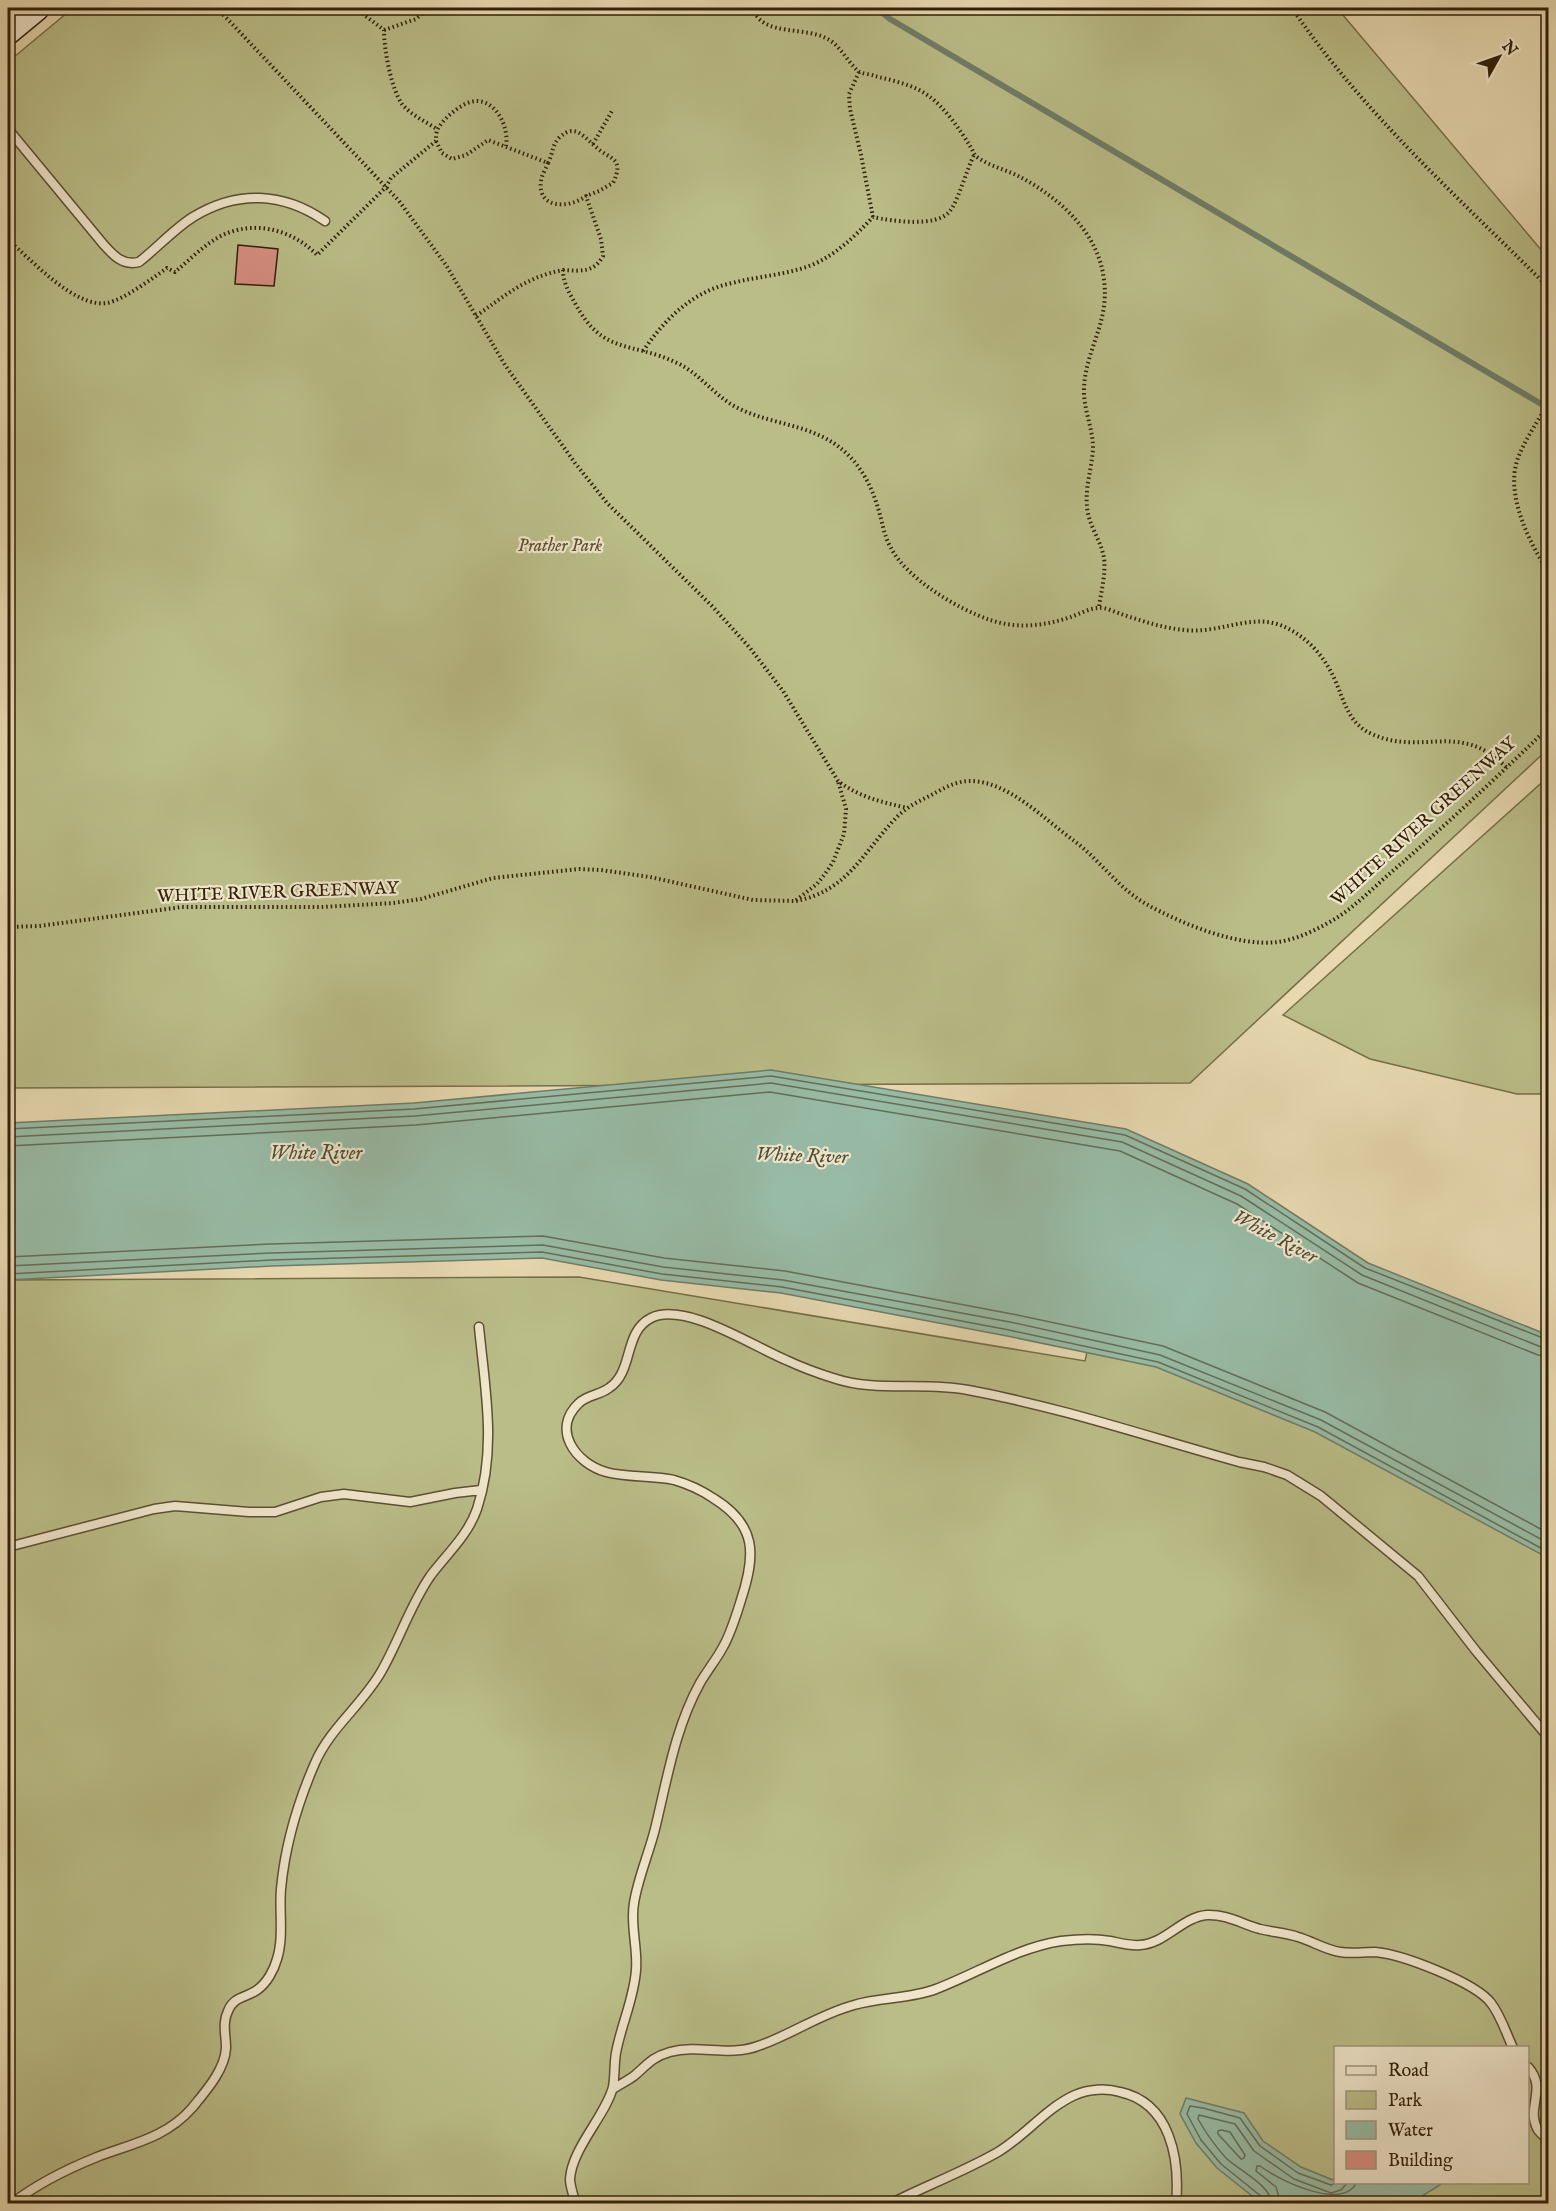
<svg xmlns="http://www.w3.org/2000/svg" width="1556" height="2211" font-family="'IM FELL English',serif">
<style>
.green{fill:#babd88;stroke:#766e48;stroke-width:1.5;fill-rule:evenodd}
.water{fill:#98bba6;stroke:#6f7d67;stroke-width:1.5}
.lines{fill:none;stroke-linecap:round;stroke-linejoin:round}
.shore{stroke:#646e57;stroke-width:1.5}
.stream{stroke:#6f7d67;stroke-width:6}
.building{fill:#d78f83;stroke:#312008;stroke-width:1.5}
.lane-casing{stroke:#5e4e32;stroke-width:11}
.secondary-casing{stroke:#312008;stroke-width:27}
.path{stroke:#312008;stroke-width:4;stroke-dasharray:1.5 3;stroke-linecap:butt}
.lane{stroke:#efe6cc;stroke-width:8}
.secondary{stroke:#efe6cc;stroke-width:24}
.labels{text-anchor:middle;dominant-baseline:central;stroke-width:4.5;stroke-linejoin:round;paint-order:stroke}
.park-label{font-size:18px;font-style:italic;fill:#5a4f2e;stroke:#efe6cc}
.street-label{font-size:18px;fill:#312008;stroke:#efe6cc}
.water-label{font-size:20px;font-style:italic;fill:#504e37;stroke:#efe6cc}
</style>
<rect width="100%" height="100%" fill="#e7d8b0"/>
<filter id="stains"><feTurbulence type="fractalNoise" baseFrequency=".00333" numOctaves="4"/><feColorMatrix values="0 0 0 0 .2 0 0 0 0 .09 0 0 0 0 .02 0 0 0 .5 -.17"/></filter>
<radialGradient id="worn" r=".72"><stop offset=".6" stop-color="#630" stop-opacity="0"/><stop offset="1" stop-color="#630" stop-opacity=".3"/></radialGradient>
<path class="green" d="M73 8H1337L1548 258V749L1190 1083 8 1088V62Z
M1548 777V1094H1517L1370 1059 1283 1015Z
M579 1277 1085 1361 1096 1312 1548 1494V2203H8V1280ZM1336 2048H1528V2182H1336Z"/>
<path class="water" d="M771 1070 1126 1129 1248 1184 1368 1263 1548 1335V1558L1315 1432 1156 1367 1007 1336 781 1293 661 1280 542 1258 272 1266 8 1280V1123L414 1103Z
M1186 2098 1244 2113 1263 2141 1301 2167 1333 2180 1335 2178 1336 2182 1443 2183 1411 2203H1261L1217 2168 1196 2143 1180 2114Z"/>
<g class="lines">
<path class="shore" d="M8 1129 414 1109 771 1076 1125 1135 1245 1189 1365 1268 1548 1340
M8 1137 415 1116 771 1083 1122 1142 1241 1196 1362 1275 1541 1347 1548 1348
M8 1146 416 1125 770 1092 1120 1151 1237 1204 1358 1283 1538 1355 1548 1357
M8 1257 271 1244 543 1236 664 1258 785 1271 1012 1314 1163 1346 1325 1412 1548 1533
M8 1266 271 1253 543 1245 663 1267 783 1280 1010 1322 1160 1355 1321 1420 1548 1543
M8 1274 271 1260 542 1252 662 1274 782 1287 1009 1330 1158 1362 1318 1427 1548 1552
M1221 2130 1230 2132 1245 2155 1244 2158 1241 2159 1218 2134V2131Z
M1264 2204 1262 2197 1221 2164 1201 2140 1187 2114 1190 2106 1203 2108 1240 2118 1260 2146 1298 2173 1331 2185 1339 2182
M1272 2204C1271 2185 1238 2170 1226 2158 1215 2146 1206 2133 1198 2119L1199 2115 1235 2124 1254 2151 1294 2179 1331 2193 1341 2190 1348 2182
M1281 2204 1276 2187 1256 2171 1257 2166H1260C1282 2182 1343 2211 1357 2182"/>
<path class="stream" d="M876 8 890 19 1548 408"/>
</g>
<path class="building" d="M238 245 278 249 274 286 235 284Z"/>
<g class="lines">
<g class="lane-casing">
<path id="lane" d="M8 129 104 245C114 256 123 266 139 262 157 248 174 229 193 217 237 190 283 192 325 221
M8 1547 154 1509 175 1506 249 1512H275L321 1497 344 1494 410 1502 455 1493 481 1490
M1528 2067C1548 2089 1525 2108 1538 2130 1541 2134 1545 2137 1548 2140
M613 2089C619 2085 627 2081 634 2076 647 2065 652 2057 670 2052 700 2044 729 2057 758 2046 791 2035 820 2014 854 2005 880 1997 910 1999 936 1989 978 1973 1016 1948 1061 1941 1077 1939 1094 1938 1110 1941 1120 1943 1130 1946 1140 1945 1165 1944 1182 1917 1207 1915 1226 1914 1242 1924 1260 1929 1272 1932 1286 1933 1298 1937 1312 1941 1326 1950 1340 1952 1352 1954 1363 1952 1375 1952 1401 1954 1475 1982 1491 2003 1501 2016 1506 2033 1513 2048
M11 2204C37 2184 67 2169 97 2157 131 2144 166 2138 192 2108 205 2092 225 2070 226 2048 226 2035 222 2023 228 2011 234 1996 246 1998 257 1990 267 1983 274 1970 277 1959 284 1937 279 1911 281 1889 285 1846 298 1802 315 1763 330 1728 362 1705 381 1672 399 1641 410 1605 431 1575 447 1554 468 1535 477 1509 497 1449 485 1389 479 1327
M575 2204C574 2195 570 2187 570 2179 572 2148 606 2115 613 2087 615 2076 614 2064 616 2053 621 2025 634 1999 636 1970 638 1948 630 1925 634 1903 638 1878 649 1853 655 1829 667 1780 675 1728 700 1683 707 1671 716 1660 723 1647 731 1633 736 1616 741 1600 756 1554 757 1525 713 1498 701 1490 688 1484 674 1480 653 1475 627 1478 606 1472 575 1463 551 1429 579 1403 587 1395 600 1395 609 1388 634 1372 623 1332 651 1318 685 1301 754 1347 786 1360 801 1367 817 1373 833 1378 877 1393 923 1381 968 1390 1060 1407 1149 1437 1239 1462L1264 1467 1287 1475 1321 1496 1418 1576 1476 1651 1548 1737
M890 2204C925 2186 963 2172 998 2152 1025 2136 1046 2108 1075 2095 1089 2089 1106 2088 1120 2092 1171 2103 1180 2160 1176 2204"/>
</g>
<g class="secondary-casing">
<path id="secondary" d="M8 32 37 8"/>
</g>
<path class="path" d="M217 8 399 201 446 265 505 365 575 463 607 503 712 606 750 648 783 691 838 781C859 797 882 802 907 808
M355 8 384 30C384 50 391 88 402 104 411 115 426 122 437 129
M752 8C764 39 806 24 831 41 842 49 848 62 858 71 862 74 870 74 875 76 894 81 915 85 930 97 944 107 961 131 970 146 973 150 973 154 977 157 991 167 1008 170 1022 178 1061 199 1099 234 1104 280 1110 325 1083 352 1084 394 1085 413 1093 430 1093 448 1092 468 1085 487 1087 506 1088 525 1101 540 1104 558 1106 574 1101 592 1099 607
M1292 8C1363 113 1459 198 1548 287
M384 30 416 19 428 8
M859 72 849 94 850 109 861 155 873 217
M436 141 442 153 452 159 466 155 488 140 548 163C546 169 542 174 541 181 537 209 569 209 586 196L601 239 603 256C594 273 580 271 563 270
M593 144 612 111
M548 163C553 154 552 144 560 137 575 123 584 137 596 147 610 160 625 157 613 183L599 191 586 196
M8 240C31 259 74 308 107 303 123 300 153 278 167 268L175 272C189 260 203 246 219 237 252 219 292 229 317 255L386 187 391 178 436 141C436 136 436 131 439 127 445 117 464 101 476 101 498 101 509 129 506 146
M476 316C506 295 526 277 563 270 563 282 569 293 575 303 603 356 632 341 677 363 699 373 713 394 734 406 761 421 794 423 823 437 855 453 871 481 880 515 883 526 885 538 891 548 907 579 958 609 990 620 1017 629 1044 626 1071 617 1079 614 1090 608 1099 608 1105 607 1115 612 1121 614 1142 621 1163 628 1184 630 1217 634 1248 615 1277 624 1304 633 1324 655 1335 680 1345 703 1349 725 1374 735 1424 756 1460 720 1507 768
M643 351C665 319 693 291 732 283 759 276 786 275 812 265 837 254 854 237 873 217 891 221 937 228 950 211 958 201 967 169 974 155
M1548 403C1538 422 1524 440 1517 461 1506 495 1529 543 1548 571
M796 901C848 891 863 852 896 818 907 806 922 800 935 793 946 787 957 781 970 781 1008 781 1044 819 1073 840 1099 859 1118 888 1146 904 1182 924 1238 947 1278 942 1299 939 1320 928 1338 917 1358 904 1376 885 1395 869 1447 824 1498 776 1548 728
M8 927 39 926 182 907H321L393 903 421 899 493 878 579 869 601 870 650 877 753 900 795 901 817 884 825 874 833 862 844 834 846 809 838 781"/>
<use href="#lane" class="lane"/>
<use href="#secondary" class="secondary"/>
</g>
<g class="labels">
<g class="park-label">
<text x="560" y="546">Prather Park</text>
</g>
<g class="street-label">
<text transform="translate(1424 822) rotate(-42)">WHITE RIVER GREENWAY</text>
<text transform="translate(278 893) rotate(-2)">WHITE RIVER GREENWAY</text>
</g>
<g class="water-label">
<text x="316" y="1153">White River</text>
<text transform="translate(802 1156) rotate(2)">White River</text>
<text transform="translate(1275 1237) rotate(28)">White River</text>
</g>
</g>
<rect width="1556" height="2211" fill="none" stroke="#e7d8b0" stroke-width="30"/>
<rect x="9" y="9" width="1538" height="2193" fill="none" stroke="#312008" stroke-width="3"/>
<rect x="15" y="15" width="1526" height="2181" fill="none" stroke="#312008" stroke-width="1.5"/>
<rect x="1334" y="2046" width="195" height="138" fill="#efe6cc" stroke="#a3977e" stroke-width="1.5"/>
<rect x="1346" y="2066" width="30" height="9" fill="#efe6cc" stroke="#a3977e" stroke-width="1.5"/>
<text x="1388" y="2076" font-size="18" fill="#312008">Road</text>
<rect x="1346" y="2091" width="30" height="18" fill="#babd88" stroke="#a3977e" stroke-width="1.5"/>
<text x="1388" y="2106" font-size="18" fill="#312008">Park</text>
<rect x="1346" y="2121" width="30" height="18" fill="#98bba6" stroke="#a3977e" stroke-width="1.5"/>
<text x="1388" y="2136" font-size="18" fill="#312008">Water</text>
<rect x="1346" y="2151" width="30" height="18" fill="#d78f83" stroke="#a3977e" stroke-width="1.5"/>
<text x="1388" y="2166" font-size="18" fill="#312008">Building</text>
<g transform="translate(1499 57) rotate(50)" stroke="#efe6cc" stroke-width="4.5" paint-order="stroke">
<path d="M0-4.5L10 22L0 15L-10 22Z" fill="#312008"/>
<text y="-9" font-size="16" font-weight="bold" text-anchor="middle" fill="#312008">N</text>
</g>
<rect width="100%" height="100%" filter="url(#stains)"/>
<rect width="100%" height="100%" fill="url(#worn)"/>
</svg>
